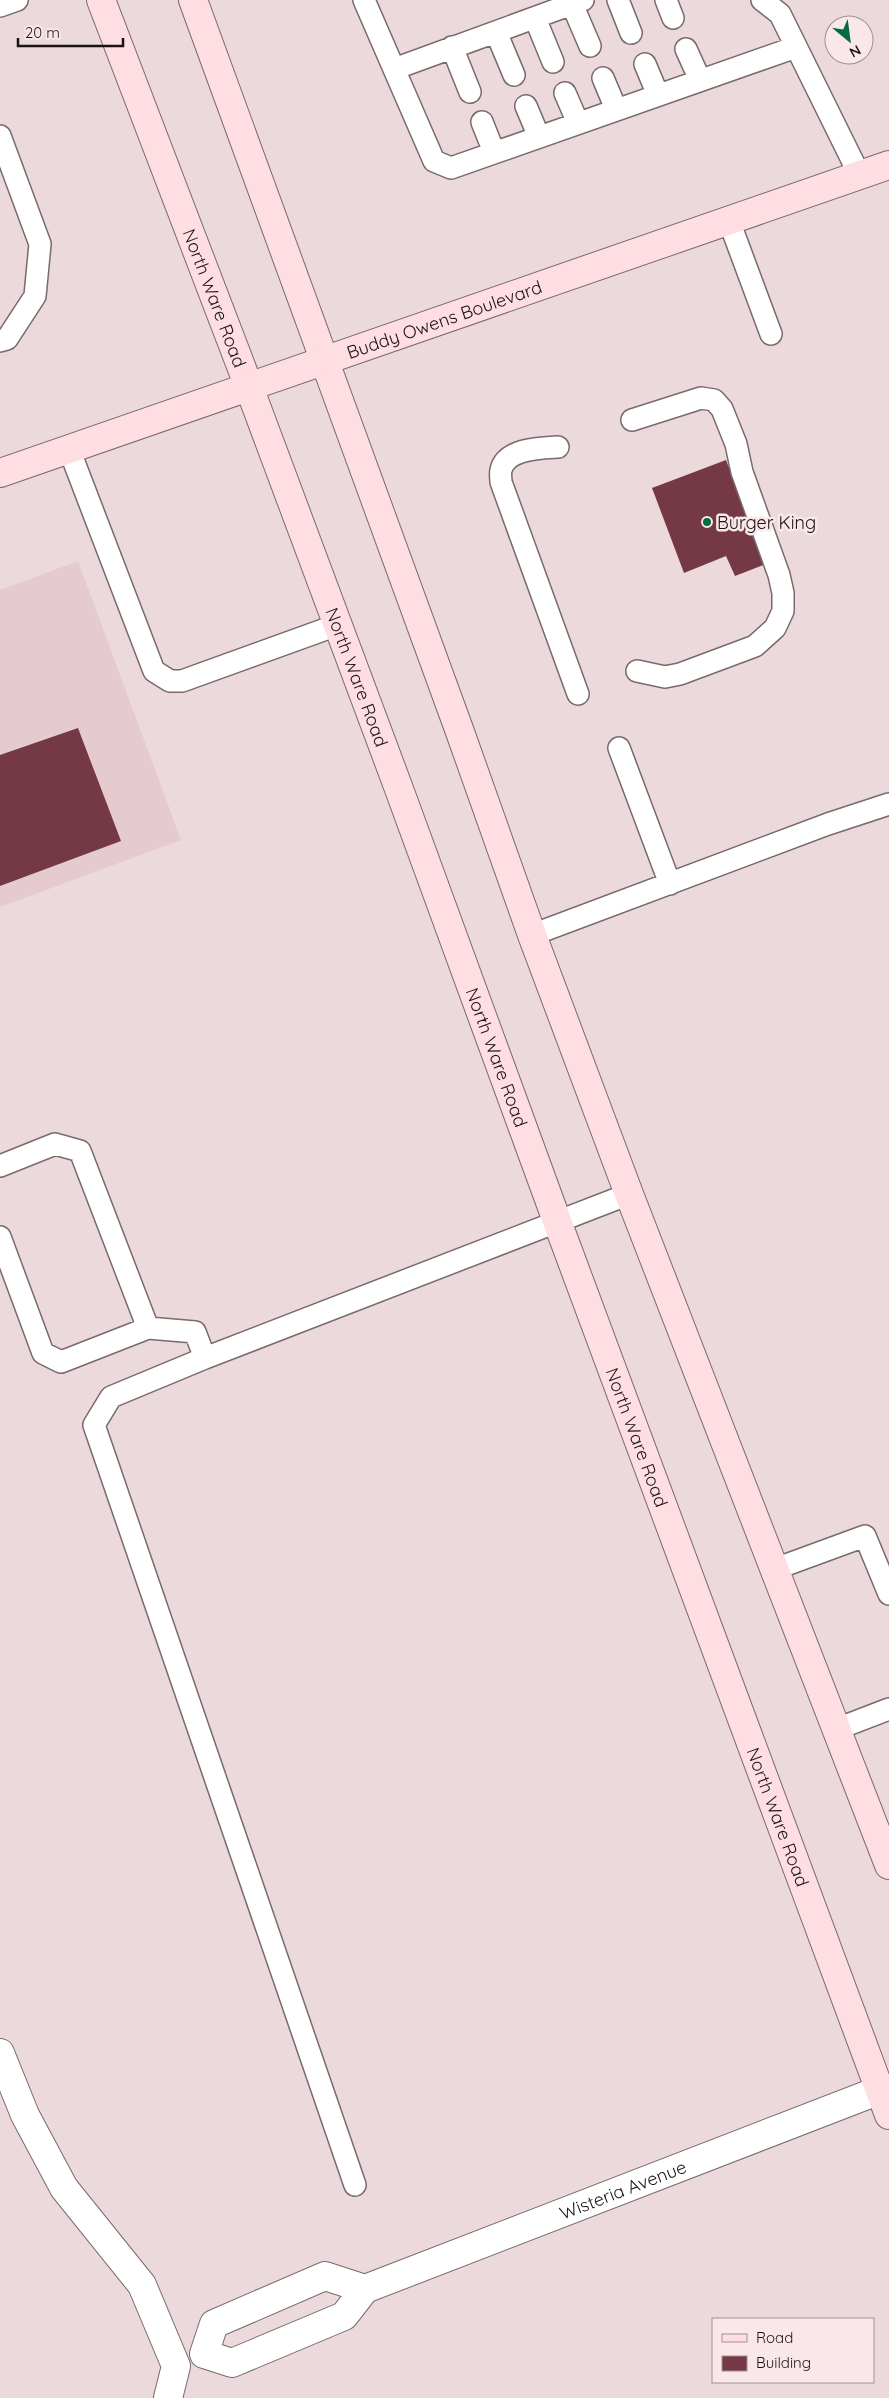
<svg xmlns="http://www.w3.org/2000/svg" width="889" height="2398" font-family="Quicksand,sans-serif">
<style>
.built{fill:#e5cbcf}
.building{fill:#753946}
.lines{fill:none;stroke-linecap:round;stroke-linejoin:round}
.lane-casing{stroke:#796a6c;stroke-width:24}
.street-casing{stroke:#796a6c;stroke-width:30}
.secondary-casing{stroke:#796a6c;stroke-width:30}
.lane{stroke:#fff;stroke-width:21}
.street{stroke:#fff;stroke-width:28}
.secondary{stroke:#fedde3;stroke-width:28}
.poi-dot{fill:#046b42;stroke:#f9e7e9;stroke-width:2}
.labels{text-anchor:middle;dominant-baseline:central;stroke-width:5;stroke-linejoin:round;paint-order:stroke}
.street-label{font-size:18px;fill:#191314;stroke:#f9e7e9}
.poi-label{font-size:18px;fill:#191314;stroke:#f9e7e9;text-anchor:start}
</style>
<rect width="100%" height="100%" fill="#ebd9dc"/>
<path class="built" d="M78 561 181 840 0 907V590Z"/>
<path class="building" d="M726 460 766 564 735 576 726 556 684 573 652 488Z
M78 728 121 841 0 886V755Z"/>
<g class="lines">
<g class="lane-casing">
<path id="lane" d="M364 0 394 69 583 0
M618 0 631 33
M666 0 673 18
M762 0 780 14 860 176
M572 4 590 46
M0 6 17 0
M535 18 553 62
M496 32 514 75
M452 47 470 92
M686 49 700 80
M645 64 658 95
M394 69 434 161 451 168 796 47
M603 78 616 109
M565 93 578 123
M526 106 539 137
M482 122 494 152
M0 136 40 244 35 296 7 339 0 341
M729 221 771 334
M632 420 701 398 714 400 722 409 736 444 742 472 779 575 783 593V611L775 628 755 646 680 674 665 677 637 671
M558 447C542 448 506 448 501 470 500 473 501 479 501 482L578 694
M69 449 154 671 170 681H182L337 625
M619 748 670 884
M532 935 828 824 889 804
M0 1166 55 1144 80 1151 148 1328
M0 1237 43 1353 61 1362 148 1328 195 1332 205 1358
M775 1569 865 1536 889 1594
M837 1729 889 1709
M355 2185 94 1425 111 1397 205 1358 629 1194"/>
</g>
<g class="street-casing">
<g id="street">
<path d="M0 2053 25 2115 64 2188 142 2285 176 2366 168 2398"/>
<path id="s1" d="M365 2289 325 2276 214 2324 204 2354 232 2363 344 2316 365 2289 880 2090"/>
</g>
</g>
<g class="secondary-casing">
<g id="secondary">
<path id="s2" d="M101 0 249 387 399 789 557 1221 889 2115"/>
<path d="M193 0 460 732 532 935 629 1194 889 1865"/>
<path id="s3" d="M0 473 889 165"/>
</g>
</g>
<use href="#lane" class="lane"/>
<use href="#street" class="street"/>
<use href="#secondary" class="secondary"/>
</g>
<circle class="poi-dot" cx="707" cy="522" r="5"/>
<g class="labels">
<g class="street-label">
<text stroke="none"><textPath href="#s2" startOffset="319">North Ware Road</textPath></text>
<text stroke="none"><textPath href="#s3" startOffset="470">Buddy Owens Boulevard</textPath></text>
<text stroke="none"><textPath href="#s2" startOffset="724">North Ware Road</textPath></text>
<text stroke="none"><textPath href="#s2" startOffset="1129">North Ware Road</textPath></text>
<text stroke="none"><textPath href="#s2" startOffset="1534">North Ware Road</textPath></text>
<text stroke="none"><textPath href="#s2" startOffset="1939">North Ware Road</textPath></text>
<text stroke="none"><textPath href="#s1" startOffset="656">Wisteria Avenue</textPath></text>
</g>
<g class="poi-label">
<text x="717" y="522">Burger King</text>
</g>
</g>
<rect x="712" y="2318" width="162" height="65" fill="#f9e7e9" stroke="#9f9294"/>
<rect x="722" y="2334" width="25" height="8" fill="#fedde3" stroke="#9f9294"/>
<text x="756" y="2343" font-size="15" fill="#191314">Road</text>
<rect x="722" y="2356" width="25" height="15" fill="#753946" stroke="#9f9294"/>
<text x="756" y="2368" font-size="15" fill="#191314">Building</text>
<g transform="translate(849 40) rotate(151)"><circle r="24" fill="#f9e7e9" stroke="#9f9294"/>
<path d="M0-4L9 19L0 12L-9 19Z" fill="#046b42"/>
<text y="-8" font-size="14" font-weight="bold" text-anchor="middle" fill="#191314">N</text>
</g>
<path d="M18 38v8h105v-8" fill="none" stroke="#191314" stroke-width="2.5"/>
<text x="25" y="38" font-size="15" fill="#191314" stroke="#f9e7e9" stroke-width="4" paint-order="stroke">20 m</text>
</svg>
